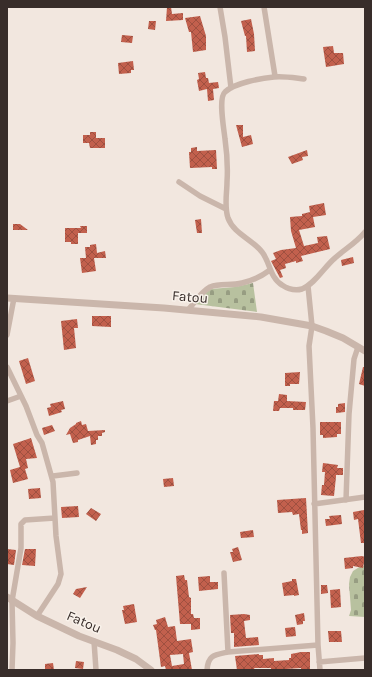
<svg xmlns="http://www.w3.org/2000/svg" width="372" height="677" font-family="Karla,sans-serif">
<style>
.cemetery{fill:url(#cemetery-stones)}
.building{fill:url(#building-cross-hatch);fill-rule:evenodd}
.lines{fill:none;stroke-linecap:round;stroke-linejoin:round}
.minor{stroke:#cab6ab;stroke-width:5.5}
.tertiary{stroke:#cab6ab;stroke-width:7}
.labels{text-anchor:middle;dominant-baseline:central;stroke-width:3;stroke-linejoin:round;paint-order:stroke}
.street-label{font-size:14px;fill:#382d2a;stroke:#f9f2eb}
</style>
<defs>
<pattern id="cemetery-stones" width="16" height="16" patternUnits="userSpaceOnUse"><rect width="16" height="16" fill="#b8c19f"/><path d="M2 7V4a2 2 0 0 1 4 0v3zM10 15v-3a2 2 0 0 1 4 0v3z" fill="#979d82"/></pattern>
<pattern id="building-cross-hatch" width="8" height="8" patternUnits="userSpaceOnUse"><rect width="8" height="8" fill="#c2604d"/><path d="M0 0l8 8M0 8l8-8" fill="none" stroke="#9f5040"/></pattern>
</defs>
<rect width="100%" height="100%" fill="#f2e7df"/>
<path class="cemetery" d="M253 283 257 312 195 304 194 301 211 289 235 287Z
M361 566H364V573H365V617L349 616 351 610 349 584 350 577 353 571Z"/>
<path class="building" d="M167 7H171L172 14 183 13V20L166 21Z
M200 16 206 36V50L193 52 191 32H189L185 18Z
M251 19 254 34 255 51 247 52 246 36H245L241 21Z
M149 21H156L155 30 148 29Z
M122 35 133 36 132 43 121 42Z
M333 46 334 53H343L344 64 326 67 323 47Z
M133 61 134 70H131V73L119 74 118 63Z
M205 72 206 78H208L209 83 218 82 219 88 213 89 214 100 208 101 207 89 199 91 197 80 199 79 198 73Z
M236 125H243V137L251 135 253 144 242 147Z
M90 132H96V138H105V148H90L89 143H83V135H90Z
M197 147V151L216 150 217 169H212V167L190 168 189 152H191V148Z
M307 150 308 156 302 157 303 160 292 164 288 157Z
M324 203 326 215 313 217 315 227 299 230 304 246 318 243 317 237 327 236 330 249 301 256 303 261 296 263V261L285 264 286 268 280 270 283 277 280 278 271 261 276 259 273 253 281 250 296 248 291 231 290 217 302 216V214L310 212 309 206Z
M201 219 202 233H197L195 220Z
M13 224H20L28 230H13Z
M80 226H87V233H78V244H71V242H65V228H81Z
M96 244 97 253 105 251 106 258H94L96 271 82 273 80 258H86L85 247H90V245Z
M353 257 354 263 342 266 341 260Z
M92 316H111V327L92 326Z
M77 319 78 328H74L76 348 64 350 61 321Z
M28 358 35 381 26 384 19 361Z
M363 367H365V386L359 384Z
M300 372 299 384H290V386H285V373Z
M279 394 287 395V401L306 402 305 410H293V408H280L279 411H273L274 401H278Z
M63 401 65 409 61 410 62 412 49 416 47 408 51 407 50 404Z
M345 403V412L336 413V407H338V404Z
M81 421 82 425 86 424 88 431 105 430V432L102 433V436H98V440H96V444L91 445 90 436 78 440V442L73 443 70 434 66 435 70 428 76 424V423Z
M320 422H341V434H337V437L323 438V435H320Z
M52 425 55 431 44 435 42 428Z
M31 438 37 458 26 459 28 468 25 469 28 479 13 483 10 470 20 467 13 444Z
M323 463 338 465 337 468H343V475H336V477L334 496 321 495 322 485H324L325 472H322Z
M173 478 174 486 164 487 163 479Z
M40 488 41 498 29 499 28 489Z
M306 498 308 533 302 534V530H301L299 514 293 515 292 512 278 513 277 500Z
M78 506 79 517 62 518 61 507Z
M91 508 101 514 96 521 86 514Z
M364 510 365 543H361L358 519 354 520 353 512Z
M341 515 342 524 326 526 325 519H330L329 516Z
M253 530 254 537 241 538 240 532Z
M238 547 242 560 233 562 230 552H233L232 549Z
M7 549 16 550 14 565 7 564Z
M25 549H36L35 566 22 565Z
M362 556 365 557 363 568 353 566V568L345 569 344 558Z
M184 575 185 580H187L189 597 191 598V614H193L194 618H200V629L191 630V624H180L176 576Z
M210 576V582H218V589L199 591 198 577Z
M292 579H296L299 595 294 596V595L284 596 282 583 292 581Z
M321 585H327L328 593 321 594Z
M87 587 80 598 73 594 76 589Z
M340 589 341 607 331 608 330 590Z
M134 604 137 622 125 624 122 610H124L123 606Z
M304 613 305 621H303V624L297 625 295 615Z
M244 614 250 615V620L244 621 246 638 258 637 259 645 234 647V633H231L230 615Z
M165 617 168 627 175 626 177 641 191 639 193 652 189 653 192 670H166L165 666 161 667 156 630H155L153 625 157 624 156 620ZM183 654 184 664 172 666 170 655Z
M295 627 296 636 286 637 285 628Z
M328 631H341L342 642H329Z
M301 652H310V670H301V668L271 670V668H254L255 670H237L235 656 259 654V655H263V659L274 658V661L289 660V658H291V654Z
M76 661 84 662 83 669 75 668Z
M53 663 54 670H45V664Z"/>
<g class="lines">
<path class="minor" d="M220 7 225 37 231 88
M264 7 275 76
M304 79C295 78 284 76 274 77 262 78 234 83 225 92 218 98 224 129 225 139 227 153 228 167 227 182 227 193 224 206 228 218 234 234 252 239 262 252 270 262 270 278 282 285 288 289 295 291 302 289 315 284 325 266 335 258 345 249 356 243 365 232
M179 182 200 196 226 209
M308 286 312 326 309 346 313 428 318 645 320 670
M188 310C195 302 201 292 210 287 220 283 231 286 242 283 251 281 262 276 270 270
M7 335 14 298
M7 367 26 406 37 435 42 443 53 482 56 536 61 574 58 584 37 616
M7 401 21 396
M53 476 77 473
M346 500 349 414 354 359 358 347
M314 504 365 497
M224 573 228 652
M94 641 96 670
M319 662 365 658
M12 670 13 643 12 601 21 548V524L25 520 55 518
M207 670C208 655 214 655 228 652L318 645"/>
<path class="tertiary" d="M7 298 164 308 261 317 312 326 326 331 343 338 365 351
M7 597 37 616 79 636 117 650 136 659 151 670"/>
</g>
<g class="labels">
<g class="street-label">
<text transform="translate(190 297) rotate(5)">Fatou</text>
<text transform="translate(84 622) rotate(23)">Fatou</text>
</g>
</g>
<rect width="372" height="677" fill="none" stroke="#382d2a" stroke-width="16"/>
</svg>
